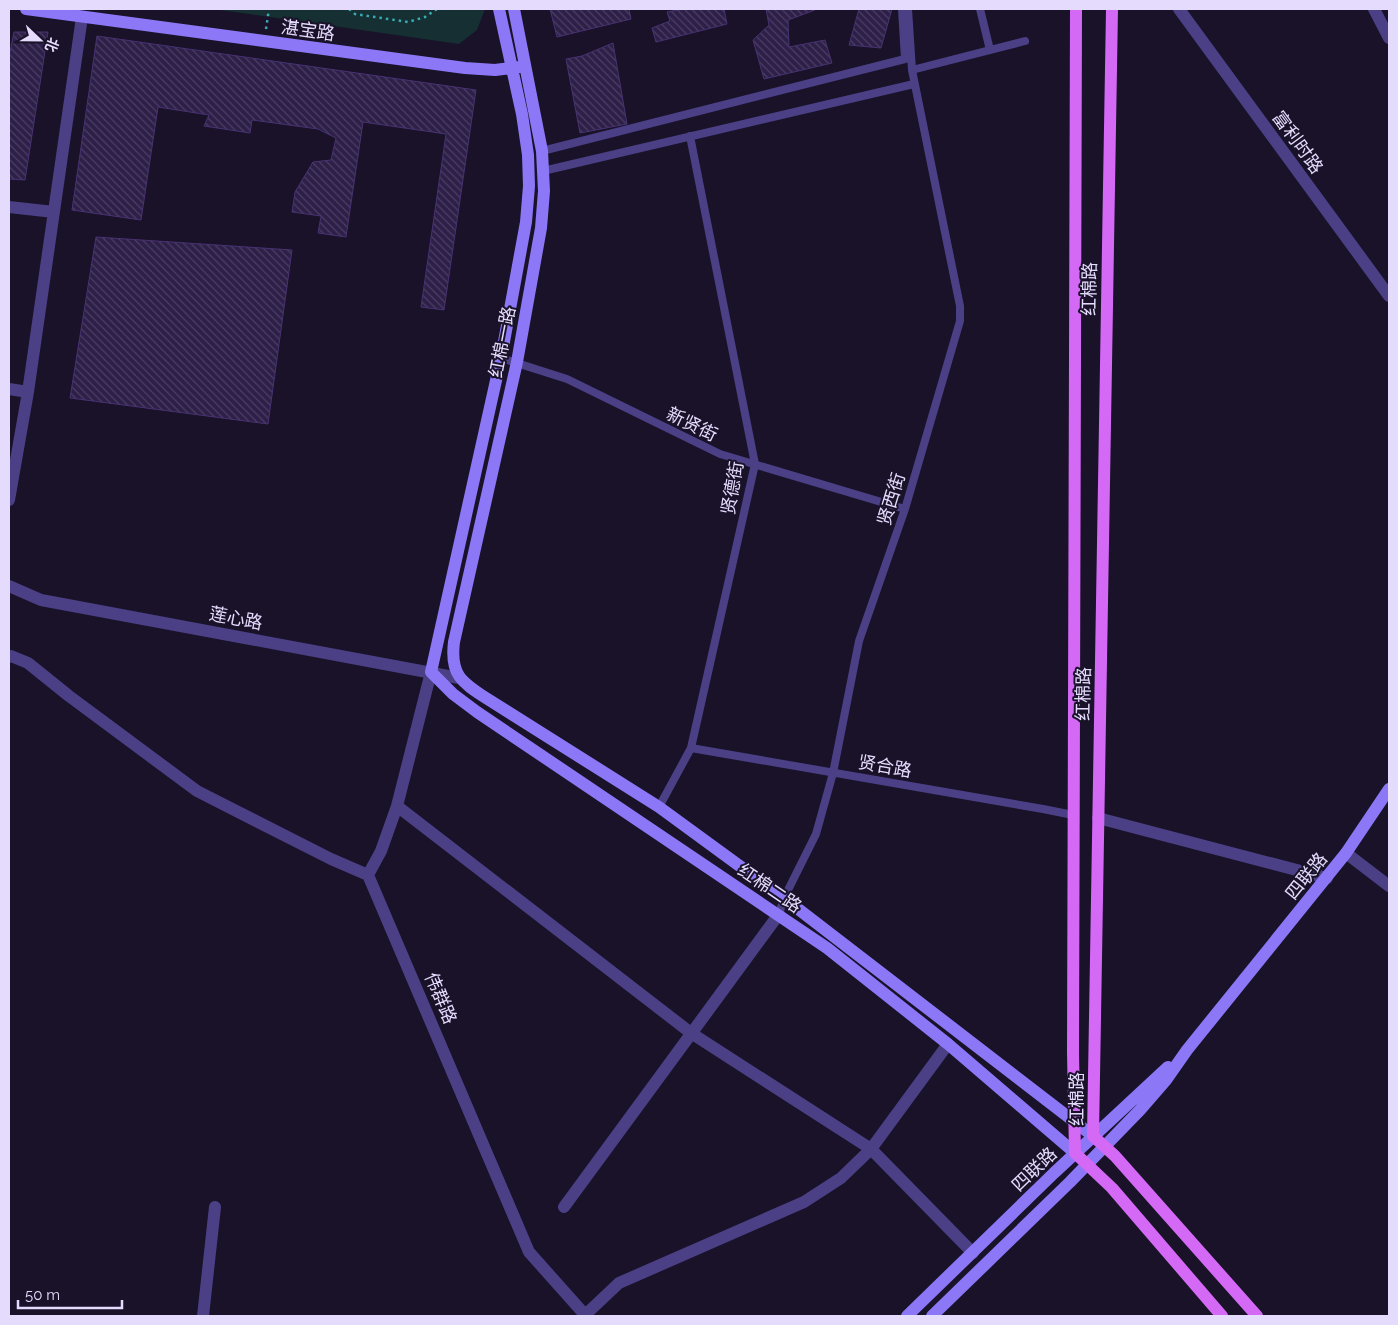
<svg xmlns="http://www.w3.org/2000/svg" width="1398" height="1325" font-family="Raleway,'Noto Sans SC',sans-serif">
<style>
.green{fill:#152f32}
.building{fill:url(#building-back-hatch);stroke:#483273}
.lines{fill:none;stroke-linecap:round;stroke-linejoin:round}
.path{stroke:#38acb5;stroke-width:2.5;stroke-dasharray:2.5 4;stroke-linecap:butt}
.lane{stroke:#4b4085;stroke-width:8}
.street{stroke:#4b4085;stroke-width:12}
.secondary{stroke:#8c78f7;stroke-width:12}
.primary{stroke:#d469f6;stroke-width:12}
.labels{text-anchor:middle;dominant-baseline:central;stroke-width:4;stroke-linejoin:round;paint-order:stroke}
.street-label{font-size:18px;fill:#e4dbfd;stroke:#191229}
</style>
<defs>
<pattern id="building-back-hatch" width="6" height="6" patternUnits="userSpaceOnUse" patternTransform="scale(1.25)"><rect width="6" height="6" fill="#2d1f48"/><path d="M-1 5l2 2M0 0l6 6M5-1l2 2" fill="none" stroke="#4b3f63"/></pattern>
</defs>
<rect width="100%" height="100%" fill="#191229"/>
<path class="green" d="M213 9H485L477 30 459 44Z"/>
<path class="building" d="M550 9H629L631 19 557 37Z
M683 9H724L727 24 656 42 652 28 670 21 667 12Z
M766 9H815V10L788 20 789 47 825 40 832 63 764 79 753 40 769 25Z
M859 9H892L881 48 849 45Z
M14 32H48L25 180 9 179V57Z
M97 36 476 90 444 310 421 307 446 134 363 122 346 237 318 233 321 216 292 212 295 192 313 162 331 160 336 138 318 129 252 120 250 133 204 126 209 115 158 107 141 220 72 210Z
M613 43 627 124 580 133 566 59 582 56Z
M96 237 292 250 268 424 70 398Z"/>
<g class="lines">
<path class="path" d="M349 9 355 14 408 22 425 17 437 9
M266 29 269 9"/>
<path class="lane" d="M908 9 912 70
M980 9 990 50
M542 151 905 59 902 9
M543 171 914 84
M501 358 567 379 720 454 905 509
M691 748 1043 809 1073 815
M659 807 691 748 755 464 690 136
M779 914 784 898 816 834 833 773 859 641 905 509 960 321V306L912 70 1025 41"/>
<path class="street" d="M1179 9 1389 296
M1374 9 1389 38
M9 207 54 212
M9 389 28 392
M9 500 28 392 82 17
M9 586 41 600 459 678
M9 657 11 656 28 663 69 696 197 791 331 859 368 875
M431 672 397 806 381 851 368 875 529 1252 586 1316
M397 806 691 1033 871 1149 973 1253
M1098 818 1327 878
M1346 853 1389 886
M564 1207 779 914
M203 1316 215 1207
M584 1316 619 1283 804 1202 841 1178 871 1149 948 1044"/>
<path class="secondary" d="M26 9 465 68 495 70 519 67
M499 9 522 114 528 155 529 186 526 222 501 358 431 672 453 694 477 712 827 948 948 1044 1075 1153
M514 9 542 151 544 191 541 228 517 362 454 642C450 674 461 682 486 698L659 807 793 905 1093 1136
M907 1316 1054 1173 1168 1067
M932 1316 1070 1182 1140 1110 1166 1080 1187 1050 1346 853 1389 789"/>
<path class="primary" d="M1076 9 1073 1053 1075 1153 1112 1188 1222 1316
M1112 9 1093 1136 1115 1156 1257 1316"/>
</g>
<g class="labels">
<g class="street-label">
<text transform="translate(308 30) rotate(8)">湛宝路</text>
<text transform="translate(1298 142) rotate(54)">富利时路</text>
<text transform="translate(1089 289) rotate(-89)">红棉路</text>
<text transform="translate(502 342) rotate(-79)">红棉一路</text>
<text transform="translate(692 424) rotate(26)">新贤街</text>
<text transform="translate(732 488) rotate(-80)">贤德街</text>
<text transform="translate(891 499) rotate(-73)">贤西街</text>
<text transform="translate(236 618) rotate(11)">莲心路</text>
<text transform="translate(1083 694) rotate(-89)">红棉路</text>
<text transform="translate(885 766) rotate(10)">贤合路</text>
<text transform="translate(1306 876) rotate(-51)">四联路</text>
<text transform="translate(770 888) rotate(34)">红棉二路</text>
<text transform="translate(441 998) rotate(67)">伟群路</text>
<text transform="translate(1076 1099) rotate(-90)">红棉路</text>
<text transform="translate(1034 1169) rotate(-44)">四联路</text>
</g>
</g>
<rect width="1398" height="1325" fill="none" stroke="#e4dbfd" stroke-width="20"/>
<g transform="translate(40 40) rotate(112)" stroke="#191229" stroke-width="4" paint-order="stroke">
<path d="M0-4L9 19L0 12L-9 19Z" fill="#e4dbfd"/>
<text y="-8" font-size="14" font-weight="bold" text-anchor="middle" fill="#e4dbfd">北</text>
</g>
<path d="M18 1300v8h104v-8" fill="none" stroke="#e4dbfd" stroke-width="2.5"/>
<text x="25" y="1300" font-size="15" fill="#e4dbfd" stroke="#191229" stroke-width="4" paint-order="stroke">50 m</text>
</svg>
